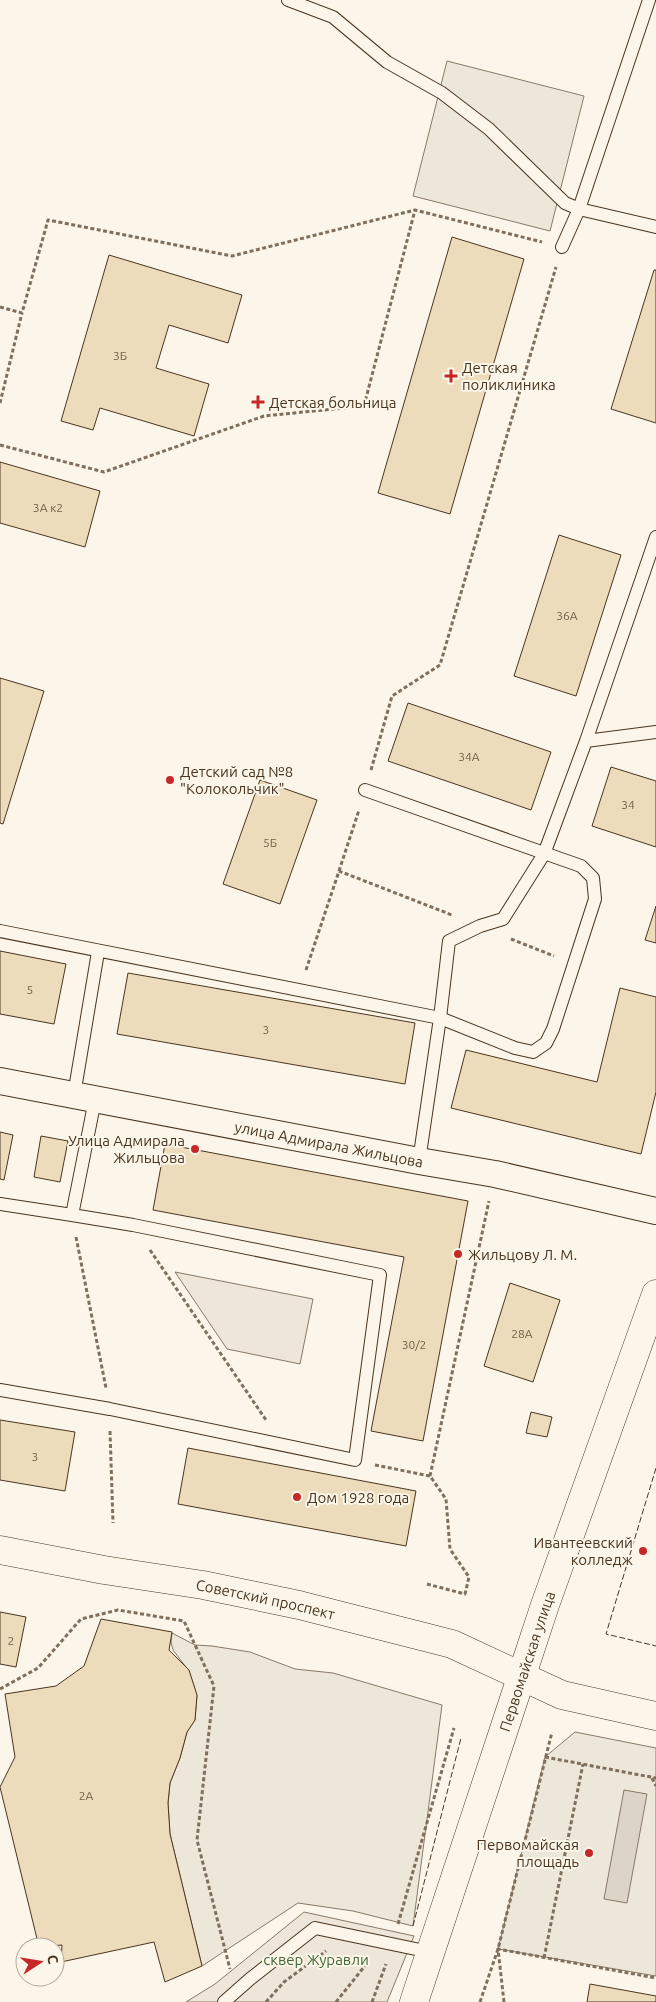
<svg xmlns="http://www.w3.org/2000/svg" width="656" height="2002" font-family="Ubuntu,sans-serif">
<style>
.green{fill:#ede6d9;stroke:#887966}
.parking{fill:#ede7d9;stroke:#887966}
.water{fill:#dcd4c6;stroke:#887966}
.building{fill:#ecdcbc;stroke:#4a3520}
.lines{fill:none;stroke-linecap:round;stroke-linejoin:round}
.lane-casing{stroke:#4a3520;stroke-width:14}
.street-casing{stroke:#4a3520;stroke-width:28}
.secondary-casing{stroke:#4a3520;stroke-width:29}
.path{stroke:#7f6f5c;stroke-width:3;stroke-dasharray:4 2.5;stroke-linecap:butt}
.lane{stroke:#fbf6e9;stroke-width:12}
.street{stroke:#fbf6e9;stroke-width:26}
.secondary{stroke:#fbf6e9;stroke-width:28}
.fence{stroke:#4a3520;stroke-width:1;stroke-dasharray:6 2.5;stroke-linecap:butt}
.poi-dot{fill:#c62828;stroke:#fbf6e9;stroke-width:2}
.labels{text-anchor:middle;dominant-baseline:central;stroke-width:4;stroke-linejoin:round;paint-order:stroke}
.number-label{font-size:12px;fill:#725f47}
.poi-label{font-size:15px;fill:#4a3520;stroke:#fbf6e9;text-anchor:start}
.street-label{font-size:15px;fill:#4a3520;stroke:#fbf6e9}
.park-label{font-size:15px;fill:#436837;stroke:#fbf6e9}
</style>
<rect width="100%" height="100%" fill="#fbf6e9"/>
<path class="green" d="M175 1272 313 1299 300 1364 227 1349Z
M304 1912 414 1936 387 2002H186L215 1984Z"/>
<path class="parking" d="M447 61 584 96 550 231 413 196Z
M172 1633 195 1645 212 1646 250 1652 295 1669 333 1673 442 1705 413 1926 353 1911 298 1903 202 1966 170 1834 168 1803 170 1783 180 1758 187 1732 195 1720 197 1696 189 1671 173 1650 171 1642Z
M575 1732 656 1748V1976L498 1949 545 1757Z"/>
<path class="water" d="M624 1790 647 1794 627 1903 604 1899Z"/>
<path class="building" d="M452 237 524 259 450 514 378 493Z
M109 255 242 295 228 343 169 325 156 368 209 384 194 436 100 408 93 430 61 421Z
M654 270H656V423L611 409Z
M0 462 100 491 85 547 0 523Z
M559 535 621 555 576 696 514 676Z
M0 678 44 691 3 824 0 823Z
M408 703 551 752 531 810 388 761Z
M611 767 656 781V847L592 826Z
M260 780 317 800 280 904 223 884Z
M656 906V943L645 940Z
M0 951 66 964 54 1024 0 1014Z
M128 973 415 1023 405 1084 117 1034Z
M620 988 656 997V1092L641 1154 451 1108 466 1050 597 1082Z
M0 1132 13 1135 4 1180 0 1179Z
M41 1136 68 1141 60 1182 34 1177Z
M165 1144 468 1201 423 1441 371 1431 404 1257 153 1210Z
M510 1283 560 1300 533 1382 484 1366Z
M531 1412 552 1417 547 1437 526 1433Z
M0 1420 75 1432 65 1491 0 1480Z
M188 1448 416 1491 406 1546 178 1504Z
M0 1612 26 1617 16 1667 0 1664Z
M101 1619 172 1632 169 1650 189 1670 197 1695 195 1720 187 1732 180 1758 170 1783 168 1803 170 1834 202 1966 165 1982 154 1942 61 1962 62 1945 39 1947 0 1787 15 1757 5 1694 56 1686 84 1666Z
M590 1984 656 1996V2002H587Z"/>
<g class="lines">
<g class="lane-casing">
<path id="lane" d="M288 0 333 17 387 62 442 93 489 129 565 203 579 209 656 227
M562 247 579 209 649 0
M586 741 656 732
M365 790 581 866 593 878 595 899 553 1029 546 1043 533 1052 515 1048 440 1018 419 1161
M0 931 440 1018 449 941 480 926 503 919 544 854 586 741 656 537
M74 1095 98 952
M0 1204 72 1215
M0 1390 110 1409 355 1460 380 1275 133 1225 72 1215 95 1100
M224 2002 250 1979 315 1928 430 1952"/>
</g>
<g class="street-casing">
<g id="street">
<path id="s1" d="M0 1081 419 1161 495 1174 656 1211"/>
</g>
</g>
<g class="secondary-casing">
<g id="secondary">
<path id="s2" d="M0 1550 104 1570 203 1585 299 1605 452 1644 562 1695 656 1716"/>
<path id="s3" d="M414 2002 545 1605 656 1294"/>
</g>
</g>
<path class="path" d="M0 307 22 313 48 220 232 256 415 210 542 242
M0 403 22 313
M0 445 104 472 264 416 364 406 415 210
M371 770 392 696 440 665 556 267
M339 871 359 810
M511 939 554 956
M306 970 339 871 452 915
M76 1237 106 1388
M150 1250 266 1420
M110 1431 113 1523
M375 1465 430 1476 446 1499 450 1549 469 1577 465 1594 427 1584
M430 1476 489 1201
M0 1689 38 1668 81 1619 118 1610 184 1621 214 1686 197 1840 230 1969
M545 1757 656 1778
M652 1778 656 1786
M398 1924 454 1728
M544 1958 583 1764
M266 2002 284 1982 326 1951
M336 2002 368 1962
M372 2002 386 1964
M480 2002 498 1949 552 1732
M504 2002 498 1949 656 1978"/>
<use href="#lane" class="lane"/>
<use href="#street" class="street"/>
<use href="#secondary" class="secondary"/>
<path class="fence" d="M656 1468 606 1634 656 1646
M413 1926 461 1738"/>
</g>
<g class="poi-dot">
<path d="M448.5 368.5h5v5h5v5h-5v5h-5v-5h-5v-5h5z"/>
<path d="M255.5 394.5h5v5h5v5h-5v5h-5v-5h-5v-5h5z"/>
<circle cx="170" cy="780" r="5"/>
<circle cx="195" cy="1149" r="5"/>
<circle cx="458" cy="1254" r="5"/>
<circle cx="297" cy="1497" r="5"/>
<circle cx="643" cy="1551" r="5"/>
<circle cx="589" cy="1853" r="5"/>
</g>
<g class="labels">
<g class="number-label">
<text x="120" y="355">3Б</text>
<text x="48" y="507">3А к2</text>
<text x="567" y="615">36А</text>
<text x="469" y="756">34А</text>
<text x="628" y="804">34</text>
<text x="270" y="842">5Б</text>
<text x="30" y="989">5</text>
<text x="266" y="1029">3</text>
<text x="522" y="1333">28А</text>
<text x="414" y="1344">30/2</text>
<text x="35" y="1456">3</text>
<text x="11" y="1640">2</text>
<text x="86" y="1795">2А</text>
</g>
<g class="poi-label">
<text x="462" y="367">Детская<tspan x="462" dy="17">поликлиника</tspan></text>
<text x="269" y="402">Детская больница</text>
<text x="180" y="771">Детский сад №8<tspan x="180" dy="17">"Колокольчик"</tspan></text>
<text x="185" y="1140" text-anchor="end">Улица Адмирала<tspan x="185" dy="17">Жильцова</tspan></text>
<text x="468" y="1254">Жильцову Л. М.</text>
<text x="307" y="1497">Дом 1928 года</text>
<text x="633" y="1542" text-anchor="end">Ивантеевский<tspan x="633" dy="17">колледж</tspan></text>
<text x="579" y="1844" text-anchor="end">Первомайская<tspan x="579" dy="17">площадь</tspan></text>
</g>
<g class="street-label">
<text stroke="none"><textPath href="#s1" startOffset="335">улица Адмирала Жильцова</textPath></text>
<text stroke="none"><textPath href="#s2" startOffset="270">Советский проспект</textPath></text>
<text stroke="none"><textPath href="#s3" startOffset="359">Первомайская улица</textPath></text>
</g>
<g class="park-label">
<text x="316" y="1959">сквер Журавли</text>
</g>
</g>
<g transform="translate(40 1962) rotate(78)"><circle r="24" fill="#fbf6e9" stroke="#b4a999"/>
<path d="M0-4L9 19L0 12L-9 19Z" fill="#c62828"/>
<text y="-8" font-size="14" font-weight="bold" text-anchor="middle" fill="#4a3520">С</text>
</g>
</svg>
